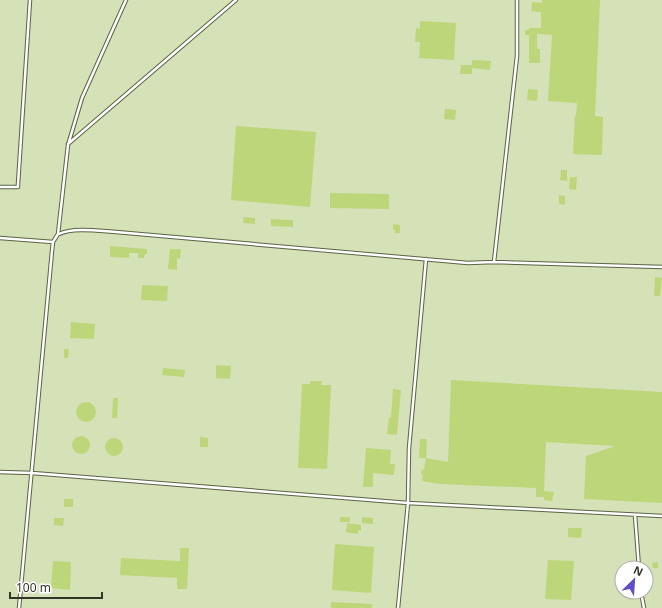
<svg xmlns="http://www.w3.org/2000/svg" width="662" height="608" font-family="'Noto Sans',sans-serif">
<style>
.built{fill:#d5e1b7;fill-rule:evenodd}
.building{fill:#bed67a}
.lines{fill:none;stroke-linecap:round;stroke-linejoin:round}
.service-casing{stroke:#5a6344;stroke-width:4.5}
.service{stroke:#fff;stroke-width:2.5}
</style>
<rect width="100%" height="100%" fill="#dfeac7"/>
<path class="built" d="M0 0H662V608H0ZM622 568H646V592H622Z"/>
<path class="building" d="M542 0H600L595 116 603 117 602 155 573 154 575 115 576 116 577 103 548 101 552 35 537 34V49H540V63H529V35H525V30H529V28H541V12L531 11 532 2 542 3Z
M420 21 456 23 454 60 419 58 420 42H415L416 28 420 29Z
M472 60 491 61 490 70 472 68V74H460L461 65H472Z
M528 89 538 90 537 101 527 100Z
M445 109 456 110 455 120 444 119Z
M236 126 316 132 310 207 231 200Z
M561 170H567V181L560 180Z
M570 177H577L576 190 569 189Z
M330 193 389 194V209L330 208Z
M559 195 565 196V205L559 204Z
M244 217 255 218V224L243 223Z
M271 219 293 220V227L271 226Z
M393 224 400 225V233H395V230H393Z
M110 246 147 249V254H145L144 258H138V253H129V258L110 257Z
M170 249H181L180 259 177 258V270L168 269Z
M655 277 662 278 660 296H654Z
M142 285 168 286 167 301 141 300Z
M71 322 95 324 94 339 70 338Z
M64 349H69L68 358H64Z
M216 365 231 366 230 379 216 378Z
M163 368 185 370 184 377 162 375Z
M451 380 662 392V503L584 499 586 456 615 446 546 442 544 491 554 492 552 501 544 500V497H536V488L440 484 422 481 423 475 421 474 422 469 424 470 426 458H419L420 439H427L426 458 448 462Z
M310 381H322L321 385H331L327 469 298 468 302 384H310Z
M393 389 401 390 397 435 387 434 389 417 391 418Z
M113 398H118L117 418H112Z
M76 412a10 10 0 1 1 20 0a10 10 0 1 1-20 0Z
M72 445a9 9 0 1 1 18 0a9 9 0 1 1-18 0Z
M200 437 208 438V447H200Z
M105 447a9 9 0 1 1 18 0a9 9 0 1 1-18 0Z
M366 448 391 450 390 464H395L394 475 373 473V487H363Z
M64 499H73V507H64Z
M340 517H350V522H340Z
M362 517 373 518V524L362 523Z
M54 518H64L63 526 54 525Z
M347 523 361 525V531L358 530V534L346 532Z
M568 528H582L581 538 568 537Z
M335 544 374 547 371 593 332 590Z
M180 548H189L187 589H177V578L120 575 121 558 180 561Z
M548 560 574 561 571 600 545 599Z
M53 561 71 562 70 590 51 588Z
M658 562V568H653L652 563Z
M331 602 372 604V608H331Z"/>
<g class="lines">
<g class="service-casing">
<path id="service" d="M68 144 236 0
M0 187H18V184L30 0
M59 234C73 227 100 231 116 232L468 263 494 262 662 267
M0 238 53 242
M494 262 517 56V0
M0 472 32 473 408 503 662 516
M635 515 639 568
M641 592 644 608
M19 608 52 251 53 242 58 234 68 145 82 98 126 0
M398 608 408 503 409 448 426 259"/>
</g>
<use href="#service" class="service"/>
</g>
<g transform="translate(634 580) rotate(25)"><circle r="19" fill="#ffffff" stroke="#adafa9"/>
<path d="M0-3L7 15L0 10L-7 15Z" fill="#624dc6"/>
<text y="-6" font-size="11" font-weight="bold" text-anchor="middle" fill="#323629">N</text>
</g>
<path d="M10 592v6h92v-6" fill="none" stroke="#323629" stroke-width="2"/>
<text x="16" y="592" font-size="12" fill="#323629" stroke="#ffffff" stroke-width="3" paint-order="stroke">100 m</text>
</svg>
